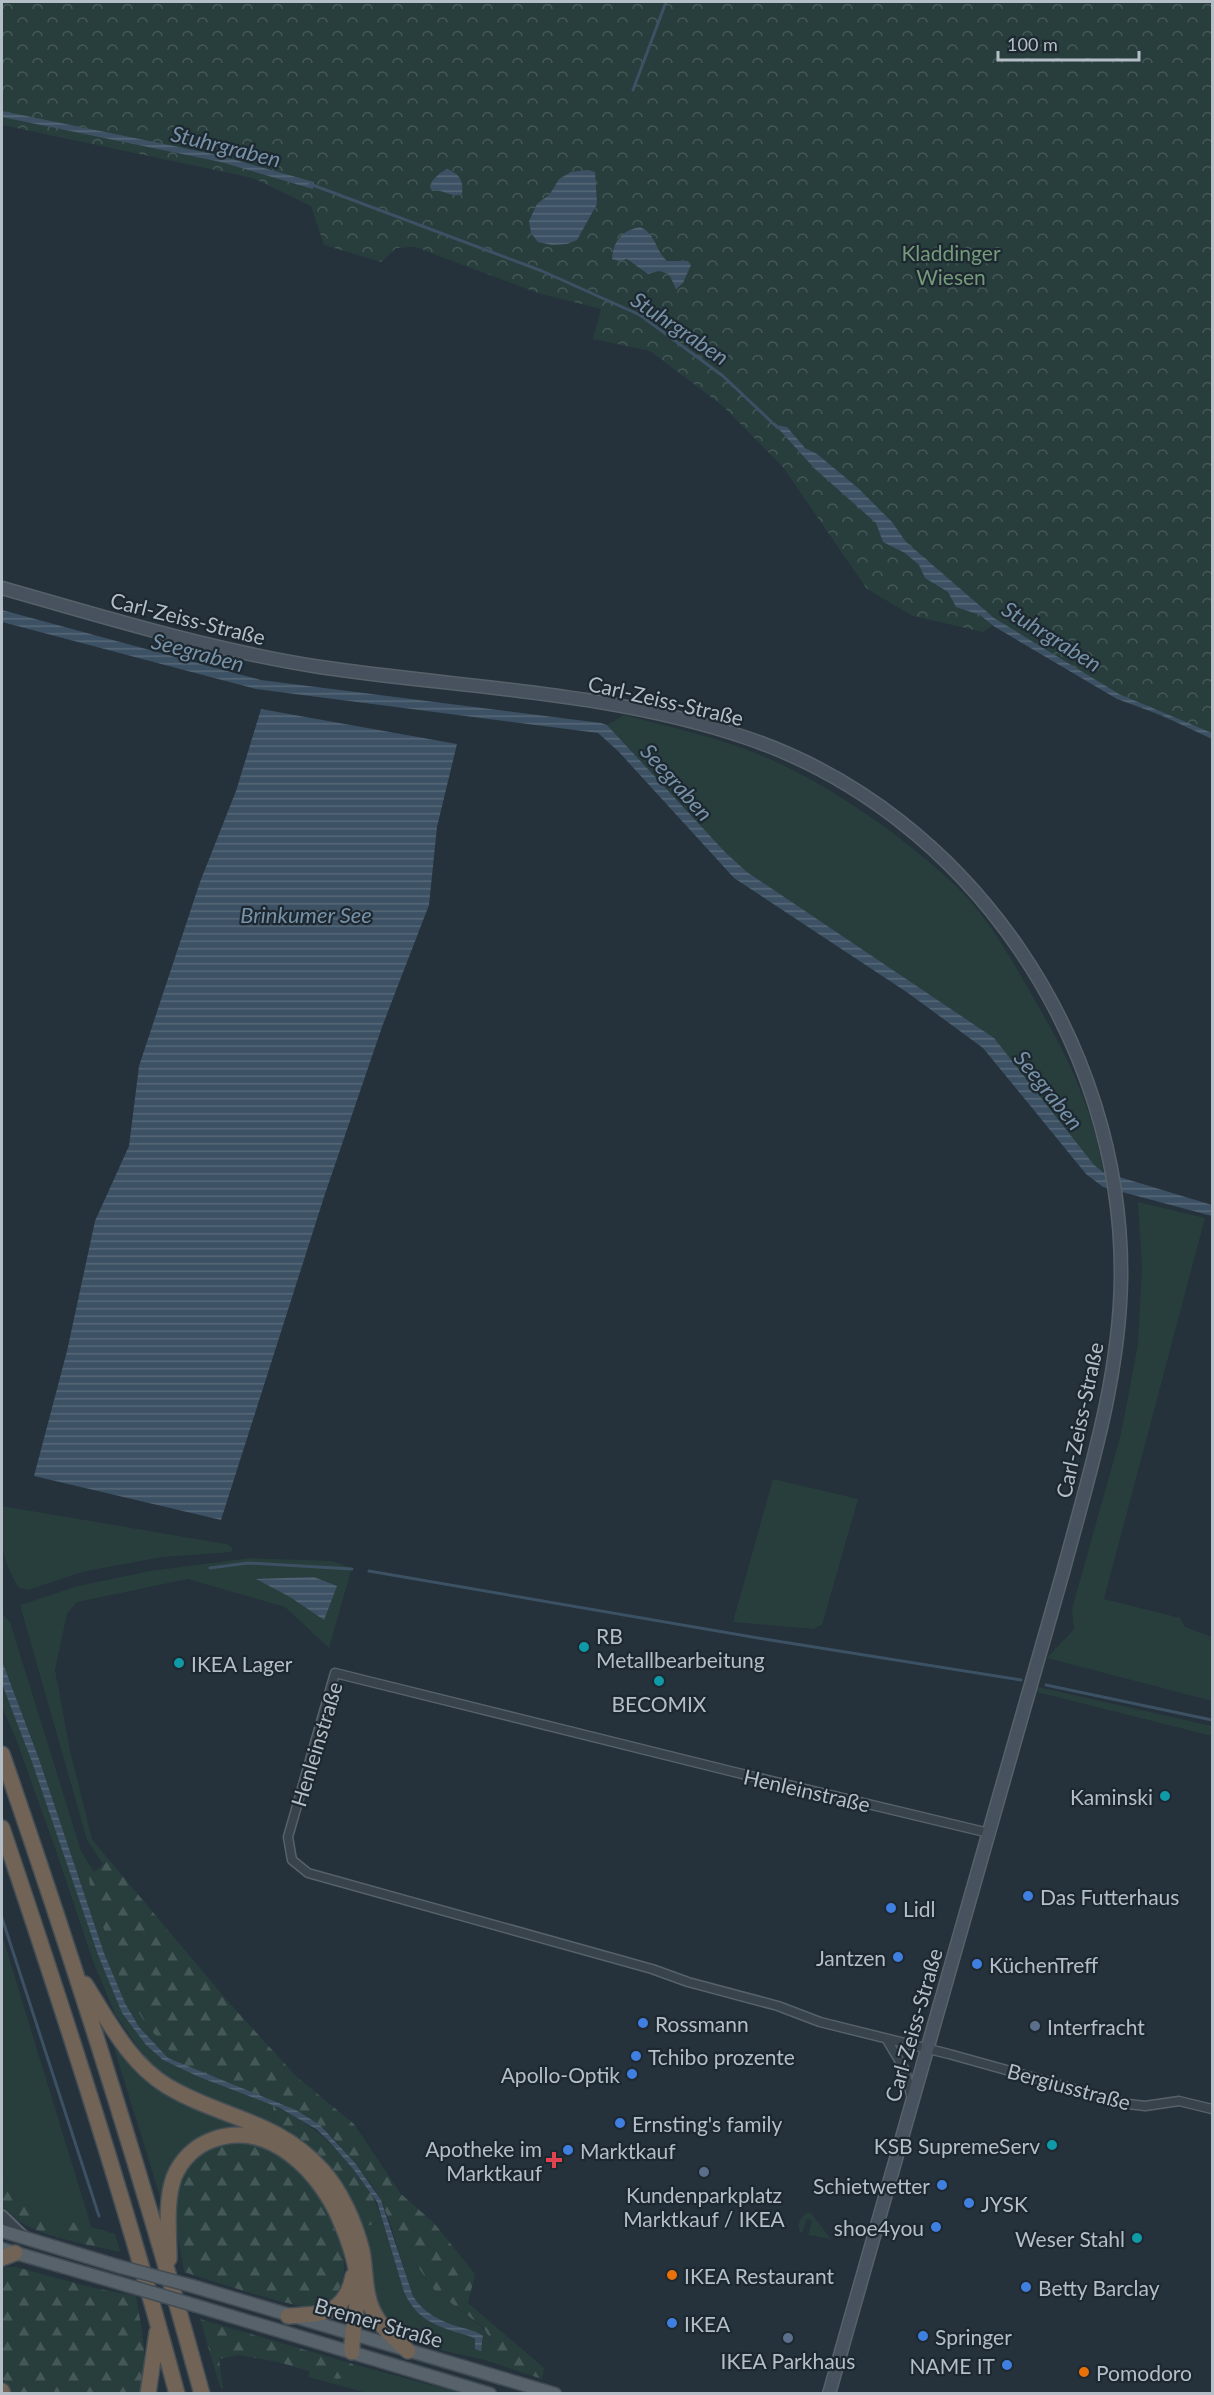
<svg xmlns="http://www.w3.org/2000/svg" width="1214" height="2395" font-family="Lato,sans-serif">
<style>
.green{fill:#283e3d}
.forest{fill:url(#forest-firs)}
.park{fill:url(#park-crowns)}
.water{fill:url(#water-rules)}
.lines{fill:none;stroke-linecap:round;stroke-linejoin:round}
.stream{stroke:#3c5163;stroke-width:3}
.minor-casing{stroke:#576169;stroke-width:11}
.tertiary-casing{stroke:#576169;stroke-width:14}
.secondary-casing{stroke:#576169;stroke-width:15}
.primary-casing{stroke:#424c54;stroke-width:15}
.motorway-casing{stroke:#444e56;stroke-width:18}
.minor{stroke:#39434b;stroke-width:8}
.tertiary{stroke:#39434b;stroke-width:10}
.secondary{stroke:#47525e;stroke-width:12}
.primary{stroke:#57626b;stroke-width:12}
.motorway{stroke:#716356;stroke-width:15}
.primary-bridge-casing{stroke:#424c54;stroke-width:15;stroke-linecap:butt}
.primary-bridge{stroke:#57626b;stroke-width:12}
.culture-dot{fill:#0f9aa8;stroke:#1e2830;stroke-width:2}
.shop-dot{fill:#3f7fe0;stroke:#1e2830;stroke-width:2}
.service-dot{fill:#5c6f8a;stroke:#1e2830;stroke-width:2}
.health-dot{fill:#e0444e;stroke:#1e2830;stroke-width:2}
.food-dot{fill:#e8710a;stroke:#1e2830;stroke-width:2}
.labels{text-anchor:middle;dominant-baseline:central;stroke-width:4.5;stroke-linejoin:round;paint-order:stroke}
.park-label{font-size:21px;fill:#749b79;stroke:#1e2830}
.street-label{font-size:21px;fill:#b4bec7;stroke:#1e2830}
.poi-label{font-size:21px;fill:#b4bec7;stroke:#1e2830;text-anchor:start}
.water-label{font-size:22px;font-style:italic;fill:#7792a8;stroke:#1e2830}
</style>
<defs>
<pattern id="forest-firs" width="22" height="20" patternUnits="userSpaceOnUse" patternTransform="scale(1.5)"><rect width="22" height="20" fill="#283e3d"/><path d="M5 1l3.5 6h-7zM16 11l3.5 6h-7z" fill="#455858"/></pattern>
<pattern id="park-crowns" width="20" height="18" patternUnits="userSpaceOnUse" patternTransform="scale(1.5)"><rect width="20" height="18" fill="#283e3d"/><path d="M2 6a3 3 0 1 1 6 0M12 15a3 3 0 1 1 6 0" fill="none" stroke="#455858"/></pattern>
<pattern id="water-rules" width="6" height="5" patternUnits="userSpaceOnUse" patternTransform="scale(1.5)"><rect width="6" height="5" fill="#3c5163"/><path d="M0 2.5h6" fill="none" stroke="#566878"/></pattern>
</defs>
<rect width="100%" height="100%" fill="#25313b"/>
<path class="green" d="M624 715C674 728 725 739 772 760 835 788 908 840 958 888 991 921 1014 964 1037 1004 1068 1057 1094 1111 1103 1172L1093 1165 1072 1140 993 1038 747 872 725 852 607 725Z
M1138 1202 1205 1218 1104 1599 1180 1618 1185 1627 1212 1637V1701L1047 1658 1074 1629 1072 1609 1121 1434 1138 1344 1142 1266Z
M773 1479 858 1499 822 1625 813 1629 733 1622Z
M2 1506 226 1544 233 1548 231 1552 163 1557 86 1571 28 1590 19 1588C0 1557 1 1542 2 1506Z
M250 1558 332 1561 349 1567 351 1571 329 1648 285 1607 188 1579 77 1602 67 1614 55 1670 70 1751 92 1839 109 1860 103 1864 87 1840 20 1605 78 1586 150 1571Z
M2 1614 10 1622 81 1851 94 1872 90 1887 123 1988 148 2027 182 2064 168 2058 139 2027 125 2003 104 1953 39 1759 2 1661Z
M2 1684 32 1762 98 1955 122 2013 146 2045 163 2060 199 2077 273 2105 274 2124 201 2096 163 2075 145 2057 115 2014 94 1964 56 1851 16 1739 2 1707Z
M1038 1687 1212 1726V1736L1037 1692Z
M2 1935 92 2229 34 2211 13 2193 2 2171Z
M114 2048 160 2091 250 2127C221 2128 188 2134 174 2163 169 2175 166 2190 162 2203Z
M806 2213H811L831 2239 808 2235 812 2220 807 2219 802 2233 800 2232C796 2226 801 2217 806 2213Z
M389 2220 397 2226 409 2254 435 2291 482 2327 491 2340 488 2361C459 2353 404 2346 386 2321 369 2298 367 2254 361 2227L383 2222 404 2292 433 2324 471 2336 475 2339 476 2346 483 2344V2336C475 2330 469 2330 460 2327 442 2322 423 2313 413 2296Z
M353 2364 461 2393H367L308 2377 310 2371 337 2379 355 2374Z"/>
<path class="forest" d="M109 1860 231 2005 297 2077 354 2124 401 2194 434 2223 475 2274 468 2303 544 2368 542 2379 488 2361 491 2340 483 2327 435 2291 409 2254 397 2226 389 2220 381 2200 372 2185 336 2141 320 2125 296 2110 182 2064 148 2027 123 1988 90 1887 89 1876Z
M273 2105C320 2126 368 2171 383 2222L361 2227 326 2165 305 2144 274 2124Z
M236 2141C249 2144 269 2147 279 2155 312 2178 357 2243 341 2284 337 2295 333 2303 321 2307 304 2313 208 2279 184 2272L174 2214 177 2185 198 2154Z
M2 2171 13 2193 34 2211 115 2234 120 2252C84 2243 26 2236 2 2207Z
M2 2267H16L94 2288 136 2296C141 2327 150 2363 139 2393H13L2 2378Z
M200 2319 353 2364 355 2375 337 2379 278 2362 239 2355 219 2359 223 2388 220 2387Z"/>
<path class="park" d="M2 2H1212V738L1118 698 995 624 983 632 913 616 867 589 783 467 724 407 650 351 593 339 601 309 538 293 415 247 396 248 381 262 324 245 311 206 253 178 2 125Z"/>
<path class="water" d="M2 111 218 155 314 182 313 189 221 162 2 117Z
M447 169C459 173 464 181 462 194 451 199 443 188 432 191L430 187 432 181 440 173Z
M588 170 595 172 597 204 577 240 567 244 552 245 538 242 531 233 529 221 537 204 550 194 559 179 571 172Z
M640 227C656 234 655 250 667 261H688L691 265 683 283 676 289 669 274 659 271 648 274 627 259 619 261 612 259C613 241 622 230 640 227Z
M775 425 787 427 805 448 817 454 858 488 892 522 906 542 994 618 1119 694 1212 733V739L1161 715 1117 699 995 627 980 615 956 607 948 592 925 578 919 565 905 553 883 542 876 523 815 469Z
M2 610 261 680 601 723 607 725 725 852 747 872 994 1038 1094 1165 1103 1172 1212 1205V1216L1103 1187 1086 1174 983 1048 908 993 734 878 618 751 598 733 256 689 2 622Z
M261 709 457 744 437 827 429 905 382 1027 325 1194 221 1520 34 1476 67 1351 95 1221 129 1146 139 1066 200 882 236 791Z
M314 1577 337 1586 324 1620 290 1597 256 1579Z
M2 1661 39 1759 104 1953 125 2003 139 2027 168 2058 296 2110 320 2125 355 2163 381 2200 413 2296C423 2313 442 2322 460 2327 469 2330 475 2330 483 2336L481 2351 475 2349V2339L472 2337C441 2327 419 2324 404 2292L377 2202 354 2170 329 2141 316 2129 280 2108 199 2077 163 2060 146 2045 122 2013 98 1955 32 1762 2 1684Z"/>
<g class="lines">
<path class="stream" d="M633 90 666 2
M310 184 542 271 640 315 723 376 778 428
M210 1568 248 1563 352 1569
M369 1571 764 1639 1021 1680
M1046 1685 1212 1720
M2 1918 99 2216"/>
<g class="minor-casing">
<path id="minor" d="M989 1833 734 1772 335 1673 288 1837 292 1860 308 1873 652 1969 688 1982 778 2006 820 2022 949 2054 1128 2104 1145 2106 1179 2101 1212 2109
M887 2040 905 2070 912 2099"/>
</g>
<g class="tertiary-casing">
<path id="tertiary" d="M2 2216 25 2238"/>
</g>
<g class="secondary-casing">
<path id="secondary" d="M2 588C107 618 211 650 320 667 462 688 610 691 747 738 971 814 1123 1043 1121 1277 1120 1378 1089 1475 1063 1572L829 2394"/>
</g>
<g class="primary-casing">
<path id="primary" d="M2 2231 121 2267
M2 2249 126 2285
M192 2286 555 2394
M197 2306 490 2394"/>
</g>
<g class="motorway-casing">
<path id="motorway" d="M2 1754C75 1965 143 2178 202 2394
M2 1828C65 2015 126 2203 177 2394
M85 1984C108 2020 129 2063 167 2086 222 2119 276 2119 322 2170 341 2191 355 2223 362 2251 366 2272 364 2294 374 2313 381 2328 396 2339 408 2351
M2 2258 15 2253
M169 2259C169 2233 165 2202 174 2177 181 2160 195 2146 212 2140 270 2118 322 2174 341 2222 350 2243 359 2271 358 2293 357 2313 351 2332 352 2352
M288 2316C322 2314 345 2315 353 2276
M2 2391 3 2394
M148 2394 157 2332"/>
</g>
<use href="#minor" class="minor"/>
<use href="#tertiary" class="tertiary"/>
<use href="#secondary" class="secondary"/>
<use href="#primary" class="primary"/>
<use href="#motorway" class="motorway"/>
<g class="primary-bridge-casing">
<path id="primary-bridge" d="M121 2267 192 2286
M126 2285 197 2306"/>
</g>
<use href="#primary-bridge" class="primary-bridge"/>
</g>
<g class="culture-dot">
<circle cx="584" cy="1647" r="6"/>
<circle cx="179" cy="1663" r="6"/>
<circle cx="659" cy="1681" r="6"/>
<circle cx="1165" cy="1796" r="6"/>
<circle cx="1052" cy="2145" r="6"/>
<circle cx="1137" cy="2238" r="6"/>
</g>
<g class="shop-dot">
<circle cx="1028" cy="1896" r="6"/>
<circle cx="891" cy="1908" r="6"/>
<circle cx="898" cy="1957" r="6"/>
<circle cx="977" cy="1964" r="6"/>
<circle cx="643" cy="2023" r="6"/>
<circle cx="636" cy="2056" r="6"/>
<circle cx="632" cy="2074" r="6"/>
<circle cx="620" cy="2123" r="6"/>
<circle cx="568" cy="2150" r="6"/>
<circle cx="942" cy="2185" r="6"/>
<circle cx="969" cy="2203" r="6"/>
<circle cx="936" cy="2227" r="6"/>
<circle cx="1026" cy="2287" r="6"/>
<circle cx="672" cy="2323" r="6"/>
<circle cx="923" cy="2336" r="6"/>
<circle cx="1007" cy="2365" r="6"/>
</g>
<g class="service-dot">
<circle cx="1035" cy="2026" r="6"/>
<circle cx="704" cy="2172" r="6"/>
<circle cx="788" cy="2338" r="6"/>
</g>
<path class="health-dot" d="M551 2151h6v6h6v6h-6v6h-6v-6h-6v-6h6z"/>
<g class="food-dot">
<circle cx="672" cy="2275" r="6"/>
<circle cx="1084" cy="2372" r="6"/>
</g>
<g class="labels">
<g class="park-label">
<text x="951" y="252">Kladdinger<tspan x="951" dy="24">Wiesen</tspan></text>
</g>
<g class="street-label">
<text transform="translate(188 618) rotate(14)">Carl-Zeiss-Straße</text>
<text transform="translate(666 700) rotate(13)">Carl-Zeiss-Straße</text>
<text transform="translate(1079 1420) rotate(-78)">Carl-Zeiss-Straße</text>
<text transform="translate(316 1744) rotate(-73)">Henleinstraße</text>
<text transform="translate(807 1790) rotate(13)">Henleinstraße</text>
<text transform="translate(913 2025) rotate(-74)">Carl-Zeiss-Straße</text>
<text transform="translate(1069 2086) rotate(15)">Bergiusstraße</text>
<text transform="translate(379 2322) rotate(16)">Bremer Straße</text>
</g>
<g class="poi-label">
<text x="596" y="1635">RB<tspan x="596" dy="24">Metallbearbeitung</tspan></text>
<text x="191" y="1663">IKEA Lager</text>
<text x="659" y="1703" text-anchor="middle">BECOMIX</text>
<text x="1153" y="1796" text-anchor="end">Kaminski</text>
<text x="1040" y="1896">Das Futterhaus</text>
<text x="903" y="1908">Lidl</text>
<text x="886" y="1957" text-anchor="end">Jantzen</text>
<text x="989" y="1964">KüchenTreff</text>
<text x="655" y="2023">Rossmann</text>
<text x="1047" y="2026">Interfracht</text>
<text x="648" y="2056">Tchibo prozente</text>
<text x="620" y="2074" text-anchor="end">Apollo-Optik</text>
<text x="632" y="2123">Ernsting's family</text>
<text x="1040" y="2145" text-anchor="end">KSB SupremeServ</text>
<text x="542" y="2148" text-anchor="end">Apotheke im<tspan x="542" dy="24">Marktkauf</tspan></text>
<text x="580" y="2150">Marktkauf</text>
<text x="930" y="2185" text-anchor="end">Schietwetter</text>
<text x="704" y="2194" text-anchor="middle">Kundenparkplatz<tspan x="704" dy="24">Marktkauf / IKEA</tspan></text>
<text x="981" y="2203">JYSK</text>
<text x="924" y="2227" text-anchor="end">shoe4you</text>
<text x="1125" y="2238" text-anchor="end">Weser Stahl</text>
<text x="684" y="2275">IKEA Restaurant</text>
<text x="1038" y="2287">Betty Barclay</text>
<text x="684" y="2323">IKEA</text>
<text x="935" y="2336">Springer</text>
<text x="788" y="2360" text-anchor="middle">IKEA Parkhaus</text>
<text x="995" y="2365" text-anchor="end">NAME IT</text>
<text x="1096" y="2372">Pomodoro</text>
</g>
<g class="water-label">
<text transform="translate(226 146) rotate(14)">Stuhrgraben</text>
<text transform="translate(680 328) rotate(34)">Stuhrgraben</text>
<text transform="translate(1052 636) rotate(32)">Stuhrgraben</text>
<text transform="translate(198 652) rotate(15)">Seegraben</text>
<text transform="translate(677 782) rotate(48)">Seegraben</text>
<text x="306" y="914">Brinkumer See</text>
<text transform="translate(1049 1090) rotate(51)">Seegraben</text>
</g>
</g>
<rect width="1214" height="2395" fill="none" stroke="#b4bec7" stroke-width="6"/>
<path d="M998 51v9h141v-9" fill="none" stroke="#b4bec7" stroke-width="3"/>
<text x="1007" y="51" font-size="18" fill="#b4bec7" stroke="#1e2830" stroke-width="4.5" paint-order="stroke">100 m</text>
</svg>
